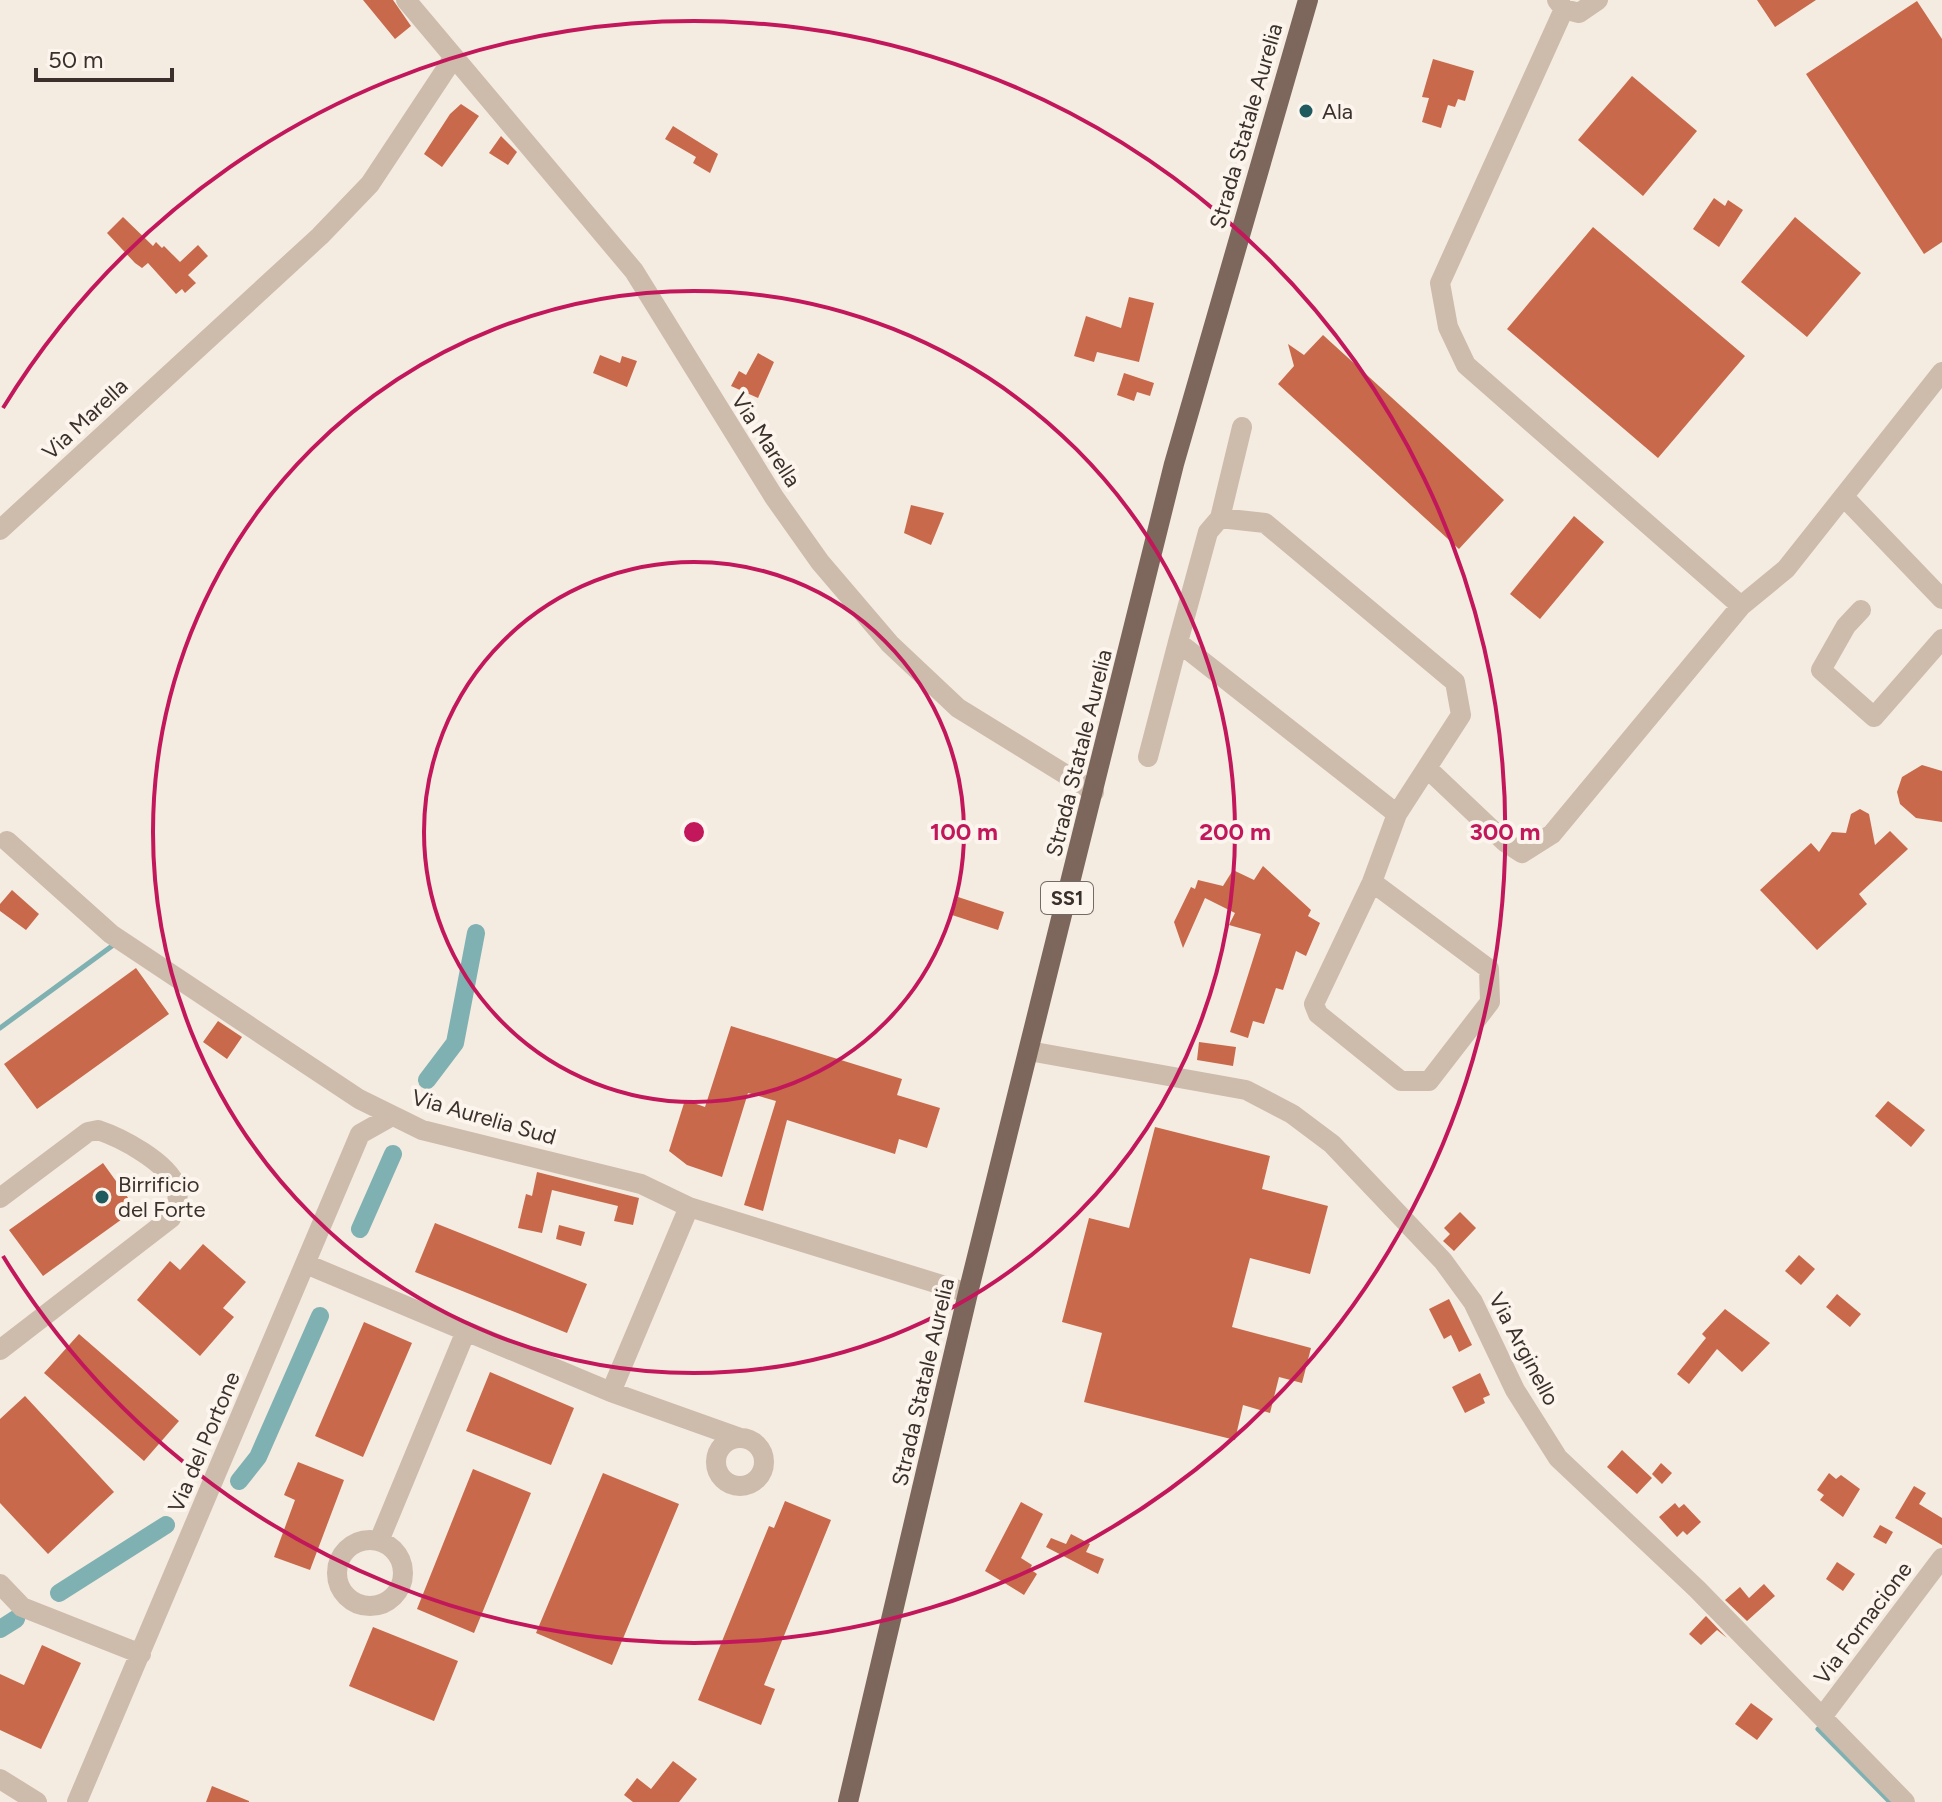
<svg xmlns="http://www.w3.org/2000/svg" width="1942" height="1802" font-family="Figtree,sans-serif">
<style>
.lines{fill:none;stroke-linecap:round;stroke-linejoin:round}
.stream{stroke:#7fb0b2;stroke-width:5}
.canal{stroke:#7fb0b2;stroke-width:18}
.building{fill:#c8694b}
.minor{stroke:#cdbbac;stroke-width:20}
.major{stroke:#7d675c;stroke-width:20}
.ring{fill:none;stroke:#c2185b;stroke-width:4}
.poi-dot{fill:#1f5a5e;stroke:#fbf5ee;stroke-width:3}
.labels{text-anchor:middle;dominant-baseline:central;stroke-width:8;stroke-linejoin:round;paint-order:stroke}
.shield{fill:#fbf5ee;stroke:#756b66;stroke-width:2}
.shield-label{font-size:20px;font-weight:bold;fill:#3b302b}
.poi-label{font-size:22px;fill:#3b302b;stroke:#fbf5ee;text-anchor:start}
.street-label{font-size:22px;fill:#3b302b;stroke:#fbf5ee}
.centre{fill:#c2185b;stroke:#fbf5ee;stroke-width:4}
.ring-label{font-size:24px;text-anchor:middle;font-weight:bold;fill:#c2185b;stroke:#fbf5ee;stroke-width:8;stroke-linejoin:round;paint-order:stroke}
</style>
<rect width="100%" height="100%" fill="#f4ebe1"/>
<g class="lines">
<path class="stream" d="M0 1028 112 946
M1818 1729 1890 1802"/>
<path class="canal" d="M427 1080 455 1043 476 933
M360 1229 393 1154
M239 1481 258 1457 320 1316
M59 1593 166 1525
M0 1629 16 1619"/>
</g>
<path class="building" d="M363 0H393L411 26 395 39Z
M1757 0H1816L1775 27Z
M1917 1 1942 39V242L1924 254 1806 74Z
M1433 59 1474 71 1465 101 1458 99 1455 107 1448 105 1441 128 1422 122 1429 98 1422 97Z
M1632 76 1697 131 1643 196 1578 140Z
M461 104 479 116 442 167 424 154 450 114Z
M673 126 718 154 710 173 693 163 696 157 665 139Z
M501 136 517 152 508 165 489 153Z
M1714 198 1725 206 1728 200 1743 210 1719 247 1693 229Z
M123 217 153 246 156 242 162 248 164 246 180 262 198 245 208 256 188 275 196 283 185 293 182 289 176 294 148 263 142 268 135 263 107 233Z
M1795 217 1861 273 1807 337 1741 282Z
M1593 227 1745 356 1658 458 1507 329Z
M1129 297 1154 303 1139 362 1097 352 1094 362 1074 356 1086 316 1121 328Z
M1323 335 1504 500 1459 549 1278 384 1294 366 1288 344 1304 355Z
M758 353 774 362 758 398 731 386 739 371 746 375Z
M600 355 620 363 622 356 637 361 627 387 593 373Z
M1124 373 1154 383 1150 396 1137 392 1134 401 1117 395Z
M911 505 944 513 931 545 904 533Z
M1574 516 1604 542 1540 619 1510 594Z
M1922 765 1942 771V822L1916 818 1900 804 1897 792 1902 777Z
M1860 809 1869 814 1875 845 1890 831 1908 849 1859 894 1867 904 1817 950 1760 890 1811 843 1819 852 1832 832 1846 833 1851 814Z
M1263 866 1311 910 1308 916 1320 923 1306 956 1296 951 1283 990 1276 988 1264 1024 1253 1021 1248 1038 1230 1032 1261 934 1229 925 1235 913 1205 898 1183 948 1174 922 1191 887 1195 889 1198 880 1223 886 1233 870 1254 880Z
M12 890 39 914 26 930 0 911V904Z
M958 897 1004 912 998 930 952 915Z
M136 968 169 1014 37 1109 4 1064Z
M218 1021 242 1037 227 1059 203 1042Z
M731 1026 902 1079 897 1095 940 1108 927 1148 899 1139 895 1154 787 1120 763 1211 744 1205 776 1101 748 1093 722 1177 687 1165 669 1151 685 1100 705 1107Z
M1199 1042 1236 1047 1233 1066 1197 1060Z
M1888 1101 1925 1130 1911 1147 1875 1116Z
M1155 1127 1270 1156 1262 1189 1328 1206 1310 1274 1250 1258 1232 1327 1311 1348 1302 1383 1279 1377 1270 1413 1243 1405 1235 1440 1084 1402 1102 1333 1062 1322 1089 1218 1129 1228Z
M103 1163 136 1209 43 1276 9 1230Z
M537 1172 639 1198 633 1225 614 1221 618 1206 552 1190 542 1233 518 1228 526 1194 532 1196Z
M1460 1212 1476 1228 1454 1251 1443 1241 1450 1234 1444 1228Z
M435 1223 587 1284 567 1333 415 1272Z
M559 1225 585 1232 581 1246 556 1239Z
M203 1244 246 1282 223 1308 234 1317 200 1356 137 1300 170 1261 180 1270Z
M1799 1255 1815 1269 1801 1285 1785 1271Z
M1837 1294 1861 1314 1850 1327 1826 1307Z
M1449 1299 1472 1345 1459 1352 1451 1335 1444 1339 1429 1309Z
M1725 1309 1770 1343 1742 1372 1717 1349 1689 1384 1677 1374 1706 1338 1702 1334Z
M364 1322 412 1343 363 1457 315 1436Z
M79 1334 179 1421 144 1461 44 1373Z
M490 1372 574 1408 551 1465 466 1431Z
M1480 1373 1490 1395 1483 1398 1485 1403 1465 1413 1452 1387Z
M25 1396 114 1492 48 1554 0 1503V1419Z
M1622 1450 1652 1478 1637 1494 1607 1467Z
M298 1462 344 1480 310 1570 274 1557 295 1500 284 1495Z
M1661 1463 1672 1473 1662 1484 1652 1474Z
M473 1469 531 1493 474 1633 417 1609Z
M603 1473 679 1504 612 1665 536 1633Z
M1829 1473 1836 1479 1841 1475 1860 1489 1843 1517 1820 1500 1824 1495 1817 1490Z
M1914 1486 1926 1493 1919 1504 1942 1518V1545L1895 1518Z
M785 1501 831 1520 764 1685 775 1689 761 1725 698 1700 769 1526 774 1528Z
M1021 1502 1043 1514 1021 1558 1032 1565 1030 1569 1037 1574 1024 1595 985 1571Z
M1675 1503 1679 1508 1684 1504 1701 1522 1687 1535 1683 1531 1677 1537 1659 1517Z
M1880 1525 1893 1532 1886 1544 1873 1537Z
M1071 1534 1090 1544 1086 1552 1104 1559 1098 1574 1046 1547 1051 1538 1066 1544Z
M1837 1562 1855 1574 1843 1591 1826 1579Z
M1764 1584 1775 1596 1747 1621 1725 1600 1740 1587 1749 1598Z
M1705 1617 1706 1616 1727 1638 1717 1630 1701 1645 1689 1634Z
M373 1627 458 1661 434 1721 349 1686Z
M42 1645 81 1663 41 1749 0 1730V1674L24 1685Z
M1751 1703 1773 1719 1757 1740 1735 1724Z
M673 1761 697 1779 679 1802H633L624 1795 637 1778 651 1789Z
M212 1786 249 1801V1802H206Z"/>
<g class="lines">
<path class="minor" d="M406 0 634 271 774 497 820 562 890 644 958 708 1094 792
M1557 0 1564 9 1579 13 1598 0
M1242 427 1220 518 1208 532 1178 642 1397 814 1372 882 1314 1004 1318 1014 1401 1081H1429L1490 1002 1489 969 1372 882
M1845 498 1942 599
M1220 518 1265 523 1455 682 1461 715 1397 814
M0 530 320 236 370 184 454 57
M1741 606 1786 569 1942 372
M1861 610 1846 626 1821 670 1874 717 1942 639
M1148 757 1178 642
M1429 770 1505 842 1522 853 1552 834 1741 606 1466 365 1448 327 1440 283 1564 9
M7 841 111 934 359 1099 422 1130 641 1184 689 1207 968 1293
M1029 1051 1246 1090 1292 1114 1332 1144 1443 1261 1473 1302 1515 1390 1558 1458 1697 1589 1905 1802
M0 1198 88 1132 98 1130C122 1138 167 1162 176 1186 180 1198 176 1208 171 1218L0 1350
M306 1264 611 1392 740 1438
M611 1392 689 1207
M716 1462a24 24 0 1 1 48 0a24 24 0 1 1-48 0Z
M337 1573a33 33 0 1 1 66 0a33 33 0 1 1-66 0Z
M379 1541 466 1331
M0 1584 22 1607 141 1654
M1822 1717 1942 1558
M0 1779 37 1802
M77 1802 360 1134 392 1116"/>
<path class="major" d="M848 1802 968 1293 1174 464 1308 0"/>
</g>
<g class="ring">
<circle cx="694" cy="832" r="270"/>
<circle cx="694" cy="832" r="541"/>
<path d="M3 408A811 811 0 1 1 3 1256"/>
</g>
<g class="poi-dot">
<circle cx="1306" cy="111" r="8"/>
<circle cx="102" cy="1197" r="8"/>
</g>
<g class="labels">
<rect class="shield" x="1041" y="882" width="52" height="32" rx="6"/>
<g class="shield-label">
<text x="1067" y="898">SS1</text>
</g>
<g class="poi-label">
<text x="1322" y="111">Ala</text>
<text x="118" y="1184">Birrificio<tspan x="118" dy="25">del Forte</tspan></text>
</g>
<g class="street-label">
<text transform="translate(1246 126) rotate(-74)">Strada Statale Aurelia</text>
<text transform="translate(85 419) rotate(-43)">Via Marella</text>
<text transform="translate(766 440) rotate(57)">Via Marella</text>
<text transform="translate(1079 753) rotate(-76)">Strada Statale Aurelia</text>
<text transform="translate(484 1117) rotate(16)">Via Aurelia Sud</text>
<text transform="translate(1524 1349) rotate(62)">Via Arginello</text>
<text transform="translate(923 1382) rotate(-77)">Strada Statale Aurelia</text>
<text transform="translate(204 1442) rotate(-67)">Via del Portone</text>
<text transform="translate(1863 1623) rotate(-53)">Via Fornacione</text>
</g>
</g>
<circle cx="694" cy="832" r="12" class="centre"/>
<g class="ring-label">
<text x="964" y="840">100 m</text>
<text x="1235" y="840">200 m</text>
<text x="1505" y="840">300 m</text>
</g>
<path d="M36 68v12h136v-12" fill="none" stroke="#3b302b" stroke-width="4"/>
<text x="48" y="68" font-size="24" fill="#3b302b" stroke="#fbf5ee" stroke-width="6" paint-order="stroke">50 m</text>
</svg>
